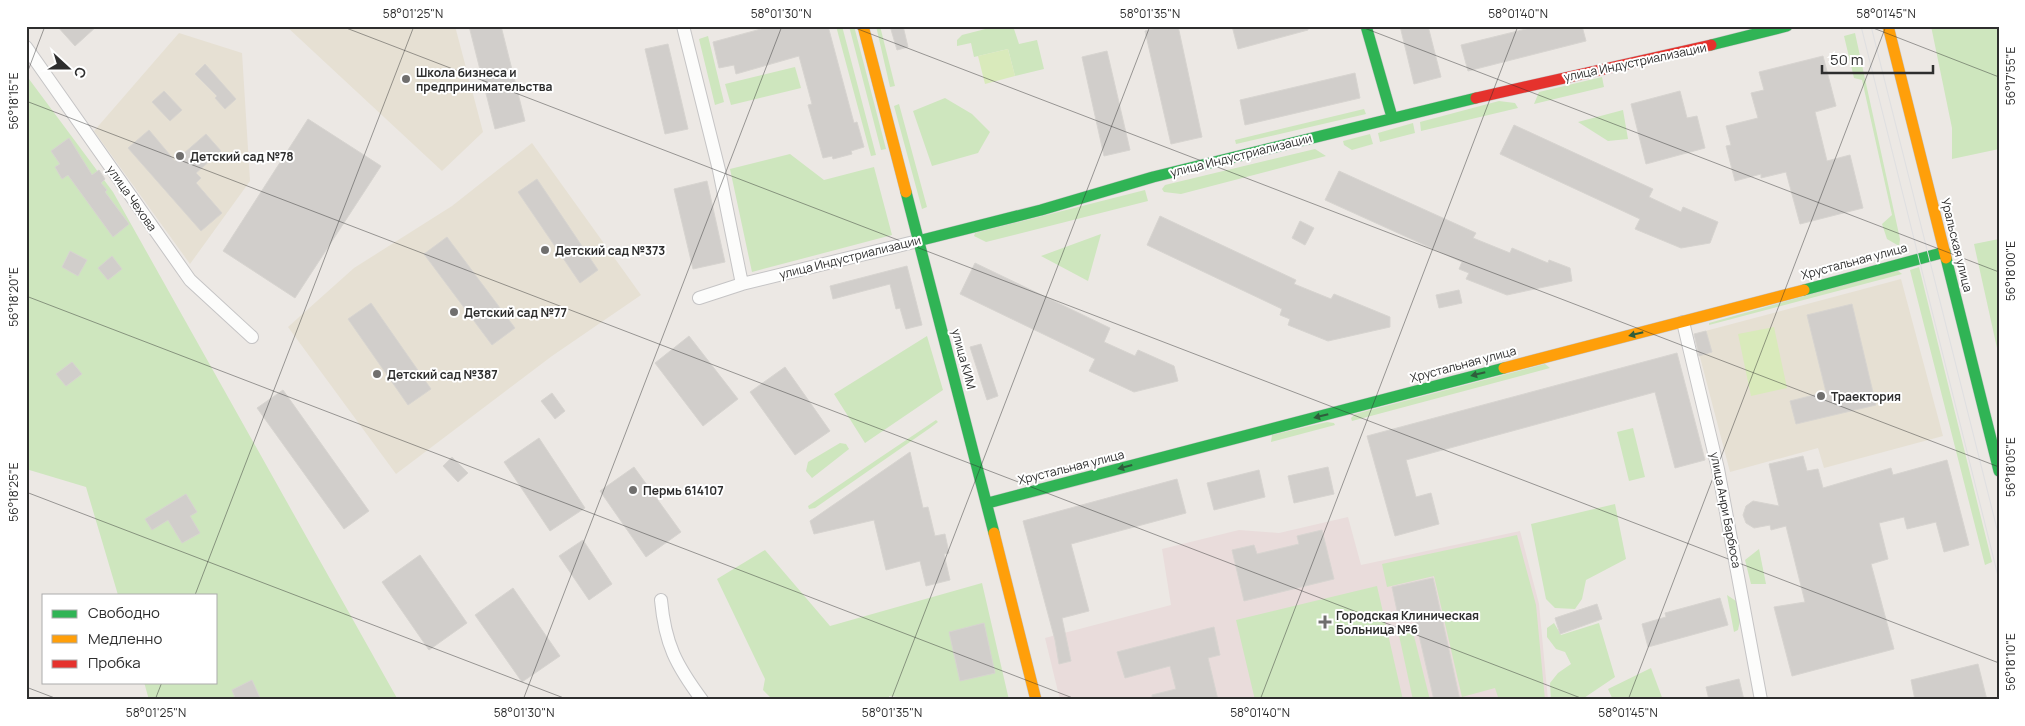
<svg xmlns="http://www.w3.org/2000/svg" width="2025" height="726" font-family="Manrope,sans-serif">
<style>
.education{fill:#e6e0d3}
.medical{fill:#e9dcdb}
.green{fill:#cee6be}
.pitch{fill:#d9eabb}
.building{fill:#d1cecb;stroke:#d7d4d0}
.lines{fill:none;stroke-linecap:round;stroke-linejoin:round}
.street-casing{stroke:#c5c4c5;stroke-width:14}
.fast-casing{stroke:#c5c4c5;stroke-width:12}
.slow-casing{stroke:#c5c4c5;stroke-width:12}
.jam-casing{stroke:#c5c4c5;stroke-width:12}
.street{stroke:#fcfcfb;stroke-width:12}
.fast{stroke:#30b455;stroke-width:11}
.slow{stroke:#ff9f0a;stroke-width:11}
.jam{stroke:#e5322d;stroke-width:11}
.tram{stroke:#dfdfe1;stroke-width:1}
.oneway{fill:#2f5d3c}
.ticks{fill:none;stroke:#2e2e2e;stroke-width:1;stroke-opacity:0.45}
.poi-dot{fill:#706f6e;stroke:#fff;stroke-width:2}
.labels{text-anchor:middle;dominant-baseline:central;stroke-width:4;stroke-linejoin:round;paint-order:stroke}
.street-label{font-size:12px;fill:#2e2e2e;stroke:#fff}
.poi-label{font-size:12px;font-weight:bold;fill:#2e2e2e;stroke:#fff;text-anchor:start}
.neatline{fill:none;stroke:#2e2e2e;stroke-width:2}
.ticks-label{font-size:12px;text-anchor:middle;fill:#2e2e2e}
</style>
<rect width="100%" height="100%" fill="#ece8e4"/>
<path class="education" d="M286 26H455L483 132 442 171Z
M179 33 242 53 250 181 190 264 94 131Z
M532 143 641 295 552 356 396 474 288 327 354 268 452 206Z
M1901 279 1943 436 1824 468 1818 448 1730 472 1694 334Z"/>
<path class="medical" d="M1348 517 1361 565 1520 531 1539 604 1548 700H1060L1045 638 1171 605 1162 549 1239 530 1279 533Z"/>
<path class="green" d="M836 26H842L876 155 871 156Z
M849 26H854L886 149 881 150Z
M876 26H880L895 86 890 87Z
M997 26H1013L1019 44 1037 40 1044 69 1015 76 1008 49 974 57 971 43 957 46V40L962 35Z
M1931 26H1999V149L1952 159V128Z
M1855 33 1900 239 1899 246 1887 239 1882 224 1892 215 1862 80 1854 78 1844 36Z
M708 36 724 102 715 105 699 39Z
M795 67 801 88 731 105 725 84Z
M26 75 113 192 398 700H149L144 682H216V595H118L86 487 26 469Z
M1602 77 1604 87 1534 104 1539 92Z
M945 98 972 114 990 132 978 153 932 166 913 111Z
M1499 101 1515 103 1518 108 1421 131 1420 122Z
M899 104 927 207 922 209 894 106Z
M1364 109 1366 114 1236 144 1235 140Z
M1623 110 1628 139 1608 141 1578 122Z
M1413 123 1415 133 1380 142 1378 133Z
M1370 134 1373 144 1352 150 1344 145 1343 141Z
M1315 149 1326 156 1181 194 1164 192 1162 189 1165 185Z
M790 154 824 180 874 167 892 235 752 272 730 169Z
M1145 190 1148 201 986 242 974 236 975 233Z
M1101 234 1088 281 1041 256Z
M1999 239V357L1974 244Z
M1919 267 1992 562 1985 565 1910 270Z
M1897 270 1902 274 1709 325V323Z
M927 336 943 390 865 443 834 394Z
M1545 364 1550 368 1352 421 1351 418 1355 414Z
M936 420 938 422 930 428 815 508 809 509 808 506Z
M1327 422 1334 423 1335 425 1271 442 1272 435Z
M1633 428 1645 477 1629 481 1617 432Z
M840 443 846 444 849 449 812 478 806 471 808 462Z
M1615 504 1626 559 1586 580 1582 599 1575 609 1555 608 1546 599 1531 524Z
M1517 535 1536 605 1545 700H1499L1495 688 1462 697 1434 576 1387 587 1382 564Z
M1759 549 1766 584H1751L1745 560Z
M765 550 830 626 982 583 1009 700H928L889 696V700H773L763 690 765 679 717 579Z
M1377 586 1403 700H1255L1236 620Z
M1727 595 1736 601 1740 621 1738 630 1734 632Z
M1554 623 1561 635 1599 623 1615 677 1581 700H1551L1550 683 1558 673 1571 664 1565 652 1556 649 1547 637V628Z
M1411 624 1430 700H1413L1397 626Z
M1651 668 1663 700H1613L1608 689Z"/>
<path class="pitch" d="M1008 49 1015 76 985 84 978 56Z
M1774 327 1787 388 1751 396 1738 334Z"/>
<path class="building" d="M57 26H97L75 46Z
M469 26H501L525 121 495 129Z
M772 26H828L854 123 857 122 864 147 851 151 852 154 833 159 832 156 823 158 808 105 812 104 799 56 736 74 734 65 719 68 713 42Z
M890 26H903L908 47 897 50Z
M1165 26H1178L1202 137 1171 144 1145 31Z
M1232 26H1308V30L1238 49Z
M1400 26H1428L1441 77 1414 84Z
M1538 26H1582L1586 41 1468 71 1461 45Z
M668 44 688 129 665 134 645 49Z
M1107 51 1130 150 1104 156 1082 57Z
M1823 56 1836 106 1815 112 1827 161 1850 155 1863 208 1800 224 1786 172 1761 178V174L1735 181 1726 146 1731 145 1726 126 1758 118 1751 93 1764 90 1759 72Z
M205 64 236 99 225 109 215 98 217 96 195 74Z
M1355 73 1360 98 1245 125 1240 100Z
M164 91 182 110 170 121 152 102Z
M1680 91 1687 118 1697 116 1705 148 1646 164 1631 104Z
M308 119 381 166 295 298 223 251Z
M1514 125 1653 189 1649 197 1681 212 1683 207 1718 222 1710 243 1681 248 1635 229 1640 219 1500 154Z
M149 130 175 161 206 134 221 151 196 173 201 178 196 183 222 213 201 231 128 148Z
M69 138 92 175 99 170 105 179 101 183 107 190 105 192 129 224 113 237 68 175 62 179 55 167 60 164 51 151Z
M1339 171 1476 233 1473 238 1510 253 1512 248 1548 263 1549 260 1570 268 1572 281 1507 295 1466 279 1469 273 1459 269 1462 262 1325 200Z
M537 179 598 270 580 283 518 192Z
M707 181 725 262 693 269 674 189Z
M1160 216 1296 280 1294 284 1331 299 1334 294 1390 317V327L1328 341 1288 325 1290 319 1280 315 1282 309 1147 245Z
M1300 221 1314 228 1305 245 1292 238Z
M447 237 515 328 492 345 424 254Z
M70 251 87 260 78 276 62 267Z
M112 256 122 269 108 280 98 268Z
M975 263 1110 328 1104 342 1135 356 1138 350 1174 366 1178 381 1134 392 1089 371 1095 359 960 294Z
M907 266 922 325 906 329 900 308 896 309 890 284 833 299 830 286Z
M1459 290 1462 303 1439 308 1436 295Z
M371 303 431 389 408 405 348 319Z
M1852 304 1876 405 1796 424 1790 401 1826 392 1807 315Z
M1706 331 1712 352 1699 356 1694 334Z
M689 336 738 399 703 426 655 363Z
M981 344 998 396 987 400 970 347Z
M1677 353 1705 460 1675 468 1655 392 1406 460 1416 497 1431 493 1439 524 1395 536 1367 436Z
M72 362 82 374 66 386 56 374Z
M785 367 830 431 795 455 750 392Z
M283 390 369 511 344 529 257 408Z
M552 393 565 411 555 419 541 401Z
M539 438 585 508 550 531 504 462Z
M910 452 923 508 928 507 935 536 945 534 949 553 944 554 950 580 926 586 920 561 886 570 874 520 814 534 810 521Z
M1803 456 1807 471 1818 469 1823 488 1891 468 1893 475 1947 460 1969 545 1944 552 1936 522 1907 529 1904 517 1879 523 1888 559 1871 564 1894 649 1792 676 1774 607 1805 602 1786 526 1771 530 1770 525 1754 528 1746 523 1743 515 1746 506 1753 501 1779 506 1769 464Z
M452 457 468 473 458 482 443 466Z
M634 467 681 532 646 557 600 491Z
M1328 467 1334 494 1294 503 1288 476Z
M1259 470 1265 497 1214 510 1207 483Z
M1177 479 1186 513 1071 544 1089 611 1062 618 1071 661 1059 664 1055 640 1023 521Z
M186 494 197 512 190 516 200 533 182 543 168 520 152 530 145 519Z
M1322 530 1334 579 1244 601 1232 550 1254 545 1257 554 1299 544 1297 536Z
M583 540 612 584 589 600 559 556Z
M420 555 467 623 429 650 382 582Z
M1433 578 1442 618 1460 700H1434L1415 618 1399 620 1392 587Z
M513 588 560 656 522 682 475 615Z
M1720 598 1728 625 1648 647 1642 624 1666 617 1665 613Z
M1597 604 1602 619 1560 634 1555 618Z
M984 623 995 673 960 681 949 632Z
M1214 627 1220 655 1208 658 1218 700H1152V695L1176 689 1170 666 1125 678 1117 652Z
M1978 664 1987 700H1915L1911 680Z
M1739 679 1744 700H1709L1706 687Z
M252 680 261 700H236L232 690Z"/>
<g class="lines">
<g class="street-casing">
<path id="street" d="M683 26 719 170 742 284
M26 47 190 280 252 337
M699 298 742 284 918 241
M1683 322 1718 469 1761 700
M661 600C665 644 676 665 702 700"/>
</g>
<g class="fast-casing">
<path id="fast" d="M1366 26 1392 117
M1711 45 1787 26
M906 192 994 533
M918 241 1041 210 1153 177 1476 98
M1946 258 1999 471
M1804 290 1945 252
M988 503 1504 368"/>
</g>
<g class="slow-casing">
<path id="slow" d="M863 26 906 192
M1888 26 1946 258
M1504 368 1804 290
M994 533 1036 700"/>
</g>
<g class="jam-casing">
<path id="jam" d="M1476 98 1711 45"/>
</g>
<use href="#street" class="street"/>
<use href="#fast" class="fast"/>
<use href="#slow" class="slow"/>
<use href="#jam" class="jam"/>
<path class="tram" d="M1861 26 1999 580
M1871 26 1999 537"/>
</g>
<defs><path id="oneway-solid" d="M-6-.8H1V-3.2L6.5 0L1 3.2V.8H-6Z" transform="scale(1.25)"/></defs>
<g class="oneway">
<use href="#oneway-solid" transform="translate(1636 334) rotate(166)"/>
<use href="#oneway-solid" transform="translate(1478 374) rotate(166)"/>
<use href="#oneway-solid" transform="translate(1321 416) rotate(166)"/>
<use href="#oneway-solid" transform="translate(1125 467) rotate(165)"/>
</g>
<path class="ticks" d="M341 26 1999 663M850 26 1999 467M1359 26 1999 272M1868 26 1999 77M26 76 45 26M26 101 1586 700M26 296 1078 700M26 492 569 700M195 595 414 26M26 687 60 700M155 700 162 682M523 700 782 26M891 700 1150 26M1260 700 1518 26M1628 700 1886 26M1996 700 1999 693"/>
<g class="poi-dot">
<circle cx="406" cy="79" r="5"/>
<circle cx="180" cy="156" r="5"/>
<circle cx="545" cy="250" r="5"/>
<circle cx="454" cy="312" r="5"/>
<circle cx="377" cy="374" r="5"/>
<circle cx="1821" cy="396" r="5"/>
<circle cx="633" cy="490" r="5"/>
<path d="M1322.5 614.5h5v5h5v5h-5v5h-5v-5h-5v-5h5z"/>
</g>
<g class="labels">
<g class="street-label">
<text transform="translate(1635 62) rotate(-12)">улица Индустриализации</text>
<text transform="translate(1241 155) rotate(-14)">улица Индустриализации</text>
<text transform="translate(132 198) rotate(55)">улица Чехова</text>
<text transform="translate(1957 245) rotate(76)">Уральская улица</text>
<text transform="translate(850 257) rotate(-14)">улица Индустриализации</text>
<text transform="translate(1854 261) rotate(-15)">Хрустальная улица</text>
<text transform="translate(964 359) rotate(75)">улица КИМ</text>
<text transform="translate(1463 364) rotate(-15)">Хрустальная улица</text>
<text transform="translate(1071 467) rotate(-14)">Хрустальная улица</text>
<text transform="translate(1726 510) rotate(79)">улица Анри Барбюса</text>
</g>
<g class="poi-label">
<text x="416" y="72">Школа бизнеса и<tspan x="416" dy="14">предпринимательства</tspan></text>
<text x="190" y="156">Детский сад №78</text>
<text x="555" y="250">Детский сад №373</text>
<text x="464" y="312">Детский сад №77</text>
<text x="387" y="374">Детский сад №387</text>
<text x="1831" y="396">Траектория</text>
<text x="643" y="490">Пермь 614107</text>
<text x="1336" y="615">Городская Клиническая<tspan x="1336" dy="14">Больница №6</tspan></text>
</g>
</g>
<rect width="2025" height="726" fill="none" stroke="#ffffff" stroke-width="55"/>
<rect x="42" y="594" width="175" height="90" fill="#ffffff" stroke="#ababab"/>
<rect x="52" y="610" width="25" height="8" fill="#30b455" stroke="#ababab"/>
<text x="88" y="618" font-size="15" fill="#2e2e2e">Свободно</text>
<rect x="52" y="635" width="25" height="8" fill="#ff9f0a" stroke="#ababab"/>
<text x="88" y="644" font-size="15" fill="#2e2e2e">Медленно</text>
<rect x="52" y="660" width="25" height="8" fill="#e5322d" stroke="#ababab"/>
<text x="88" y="668" font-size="15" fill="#2e2e2e">Пробка</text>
<g transform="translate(68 68) rotate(111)" stroke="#ffffff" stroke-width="4" paint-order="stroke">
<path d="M0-4L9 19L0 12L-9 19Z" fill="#2e2e2e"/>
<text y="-8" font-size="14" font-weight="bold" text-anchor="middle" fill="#2e2e2e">С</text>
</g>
<path d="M1822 65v8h111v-8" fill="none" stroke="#2e2e2e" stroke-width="2.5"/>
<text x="1830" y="65" font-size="15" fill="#2e2e2e" stroke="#ffffff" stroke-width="4" paint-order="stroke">50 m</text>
<rect x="28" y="28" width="1970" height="670" class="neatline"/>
<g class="ticks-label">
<text x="413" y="18">58°01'25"N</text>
<text x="781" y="18">58°01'30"N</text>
<text x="1150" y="18">58°01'35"N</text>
<text x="1518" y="18">58°01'40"N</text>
<text x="1886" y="18">58°01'45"N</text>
<text transform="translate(2011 76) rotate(-90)" y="4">56°17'55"E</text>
<text transform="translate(14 101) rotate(-90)" y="4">56°18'15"E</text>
<text transform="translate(2011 271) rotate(-90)" y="4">56°18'00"E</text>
<text transform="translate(14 297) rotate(-90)" y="4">56°18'20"E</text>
<text transform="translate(2011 467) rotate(-90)" y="4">56°18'05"E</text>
<text transform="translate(14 492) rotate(-90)" y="4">56°18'25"E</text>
<text transform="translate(2011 662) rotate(-90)" y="4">56°18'10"E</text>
<text x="156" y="717">58°01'25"N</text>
<text x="524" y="717">58°01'30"N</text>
<text x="892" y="717">58°01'35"N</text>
<text x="1260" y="717">58°01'40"N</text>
<text x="1628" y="717">58°01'45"N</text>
</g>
</svg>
